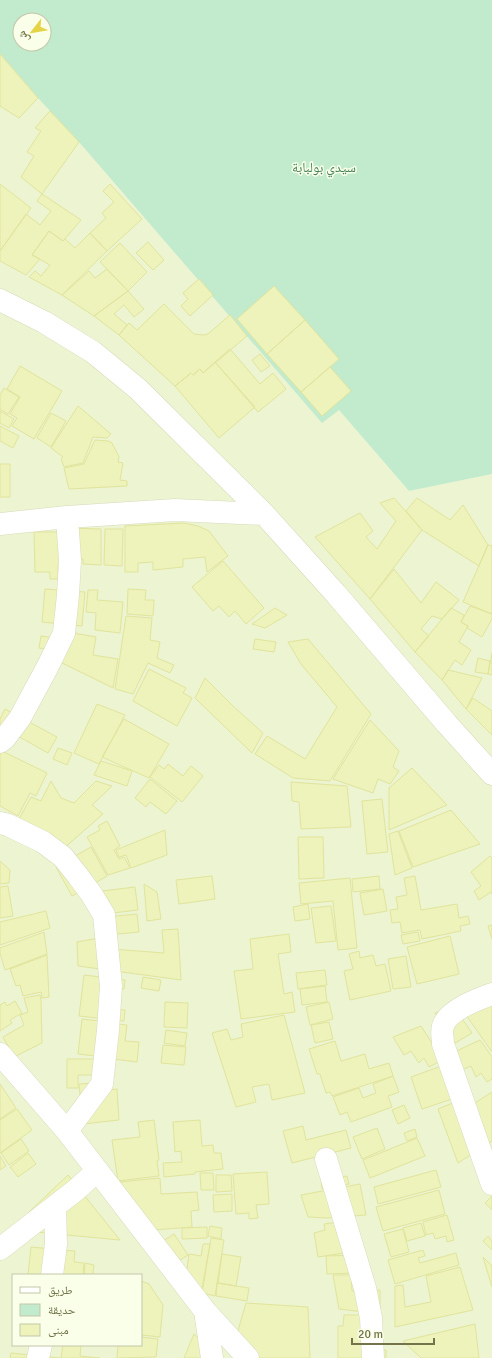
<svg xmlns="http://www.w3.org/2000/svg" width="492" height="1358" font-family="Signika,'Noto Naskh Arabic',sans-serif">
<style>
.residential{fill:#ecf4d2;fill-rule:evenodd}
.green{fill:#c2eacc;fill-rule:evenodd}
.building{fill:#eef2bb;stroke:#e1e49b}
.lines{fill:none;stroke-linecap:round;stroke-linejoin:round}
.minor-casing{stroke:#d8dbba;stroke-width:23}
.minor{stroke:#fff;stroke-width:22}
.labels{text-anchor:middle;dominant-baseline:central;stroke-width:3;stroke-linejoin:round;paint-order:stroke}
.park-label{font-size:14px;fill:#43805a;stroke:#f9ffe9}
</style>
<rect width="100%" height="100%" fill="#f5fce3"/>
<path class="residential" d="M0 54 38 98 79 142 322 422 339 410 409 491 492 474V1358H0ZM13 1275H141V1345H13Z"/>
<path class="green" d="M0 0H492V474L409 491 339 410 322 423 79 142 38 98 0 54ZM20 20H44V44H20Z"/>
<path class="building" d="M0 54 38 98 19 118 0 106Z
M50 111 79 142 42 194 21 177 34 156 27 152 41 131 35 128Z
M0 184 31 208 0 251Z
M110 184 142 219 107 251 90 233 106 218 102 213 114 202 103 191Z
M42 194 81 220 63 241 49 231 32 255 40 259 26 275 0 261V251L26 214 40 225 51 211 37 201Z
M49 231 63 241 65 239 75 248 90 233 107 251 62 295 29 277 35 271 41 276 50 265 32 255Z
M148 242 164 260 153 270 136 253Z
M120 243 147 272 128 291 100 262Z
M107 269 128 291 94 316 62 295 89 271 95 278Z
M199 279 213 295 190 316 181 306 188 299 183 293Z
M274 286 305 320 267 354 237 319Z
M128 291 144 309 134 317 124 305 114 314 127 325 119 335 94 316Z
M164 304 194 334 203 335 208 334 230 315 247 336 203 373 200 369 193 375 191 373 175 386 119 335 129 323 137 330Z
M305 320 339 359 301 392 267 354Z
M230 349 260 384 273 373 286 389 258 412 215 362Z
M260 354 270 366 261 372 252 360Z
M215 362 255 407 219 438 175 386 191 373 193 375 200 369 203 373Z
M20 366 62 391 34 439 12 426 17 418 10 414 20 397 7 389Z
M330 367 351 391 322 416 301 392Z
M4 388 19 397 8 414 0 409V395Z
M78 406 111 434 107 438 93 437 83 463 64 467 61 459 63 457 51 448Z
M0 411 14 419 9 428 0 423Z
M51 413 66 421 51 447 37 438Z
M0 426 19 436 13 448 0 441Z
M95 440 108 441 112 443 119 457 118 462 123 463 120 480 127 481V486L69 489 64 468 84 464Z
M0 464H10V497H0Z
M394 498 422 530 370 599 315 537 360 513 373 531 366 537 377 549 396 521 380 503Z
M417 498 450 520 463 505 488 545 479 566 422 530 406 511Z
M184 523 198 526 209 531 228 556 207 572 205 557 183 559V567L153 570V562L138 563V572H125V526Z
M67 528 101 529V565L83 564V559H66Z
M105 529H123L122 566 104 565Z
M34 532H62V565H58V579H50V572H35Z
M488 545 492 546V614L463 602Z
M223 561 264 608 246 624 235 611 229 617 219 606 213 611 192 587Z
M394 569 421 603 436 582 459 600 442 619 432 616 421 629 429 636 415 652 370 599Z
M45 589 85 592 82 626 42 622Z
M128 589 146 590 145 600H154L153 616 127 614Z
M88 590H98L97 600 123 602 120 633 95 630 96 613 86 612Z
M470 606 492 614V619L482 637 467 628 468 626 461 622Z
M275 608 287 615 265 628 252 624Z
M451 608 464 615 461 622 468 626 459 642 471 650 462 665 455 660 442 680 415 652Z
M126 616 152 618 150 640 160 642 157 658 174 665 170 673 148 663 133 694 115 689Z
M56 630 96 637 93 655 118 659 113 688 50 657 51 650 39 648 41 636 55 638Z
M255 639 276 642 274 652 253 649Z
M308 639 371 714 330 781 293 778 255 754 267 736 305 759 337 707 301 664 288 642Z
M492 653V675L488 674Z
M478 658 490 661 488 674 475 672Z
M149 669 186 688 183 693 192 698 177 726 133 701Z
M448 670 482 678 466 709 442 680Z
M205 678 234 707 263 733 252 753 195 698Z
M473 698 492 711V735L466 709Z
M97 704 125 715 99 764 74 753Z
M5 709 57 737 48 753 0 726V719Z
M124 719 169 744 149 778 102 757Z
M370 720 399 751 393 767 399 771 390 784 378 779 373 793 333 779Z
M58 748 72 753 67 765 53 759Z
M0 750 47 773 36 796 30 793 18 816 0 806Z
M101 761 132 771 127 786 94 775Z
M168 764 183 776 191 766 203 776 182 802 150 777 159 765 164 769Z
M412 768 447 805 389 830V788Z
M150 779 177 801 166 814 150 802 146 807 135 798Z
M51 781 61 798 74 803 96 781 112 786 92 805 103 814 54 857 12 832 31 797 41 801Z
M291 782 347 786 351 827 301 829 299 802 292 801Z
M382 799 388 852 367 854 362 801Z
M451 810 480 844 413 867 399 831Z
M107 821 120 846 114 850 119 859 124 857 130 868 108 875 87 837 100 830 98 826Z
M165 830 167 855 131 868 126 855 119 857 116 850Z
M398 831 412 868 395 875 389 834Z
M298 837H323L324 878 299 879Z
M91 847 107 876 72 896 56 867Z
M490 856 492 858V894L491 892 479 900 474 891 481 886 471 872Z
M0 861 10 870 9 883 0 884Z
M212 876 215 899 179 904 176 880Z
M379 876 380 889 353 892 352 879Z
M415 876 421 910 457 904 459 918 468 916 470 924 460 926 461 931 422 939 420 930 402 933 400 922 392 923 390 910 398 909 396 897 407 895 404 878Z
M350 878 357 948 338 950 333 901 301 904 299 883Z
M144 884 157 892 161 919 147 921Z
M8 886 13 916 0 918V887Z
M135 887 138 910 96 915 94 892Z
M383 889 387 911 364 915 360 893Z
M308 904 310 919 295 921 293 907Z
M331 906 336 941 316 943 311 908Z
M46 911 50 928 0 945V922Z
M137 914 139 932 96 936 95 918Z
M492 925V939L488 926Z
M178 929 181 980 78 966 77 942 110 936 112 949 164 953 162 930Z
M44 932 47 954 5 970 0 953V948Z
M418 932 420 941 403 944 401 935Z
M289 934 291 952 278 954 284 994 292 992 295 1012 241 1019 234 971 253 969 250 939Z
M450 936 459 974 417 984 407 947Z
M359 951 360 958 373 955 376 966 385 964 391 991 350 1000 344 971 353 969 349 954Z
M47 955 49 997 42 998 41 992 23 996 20 985 16 986 10 969Z
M406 956 411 987 393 989 388 959Z
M325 970 327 985 298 989 296 973Z
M84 975 125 980 124 989 115 988 113 1009 125 1010 124 1021 79 1016Z
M143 977 161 980 159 991 141 988Z
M325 986 327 1002 302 1005 300 989Z
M482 993 492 1007V1052L459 1005Z
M40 995 41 1000 42 1043 14 1057 3 1037 24 1025 20 1015 28 1012 24 998Z
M15 1001 22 1013 10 1020 12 1023 0 1031V1005L5 1002 7 1006Z
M165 1002 188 1003 187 1028 164 1027Z
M329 1002 333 1019 310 1025 306 1007Z
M454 1007 472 1033 455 1043 435 1013Z
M284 1015 305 1093 272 1100 269 1084 252 1087 256 1102 236 1107 212 1033 227 1029 231 1040 243 1037 241 1024Z
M82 1019 117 1023 113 1058 78 1054Z
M329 1022 333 1039 315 1043 311 1025Z
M117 1024 127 1025 125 1041 139 1042 137 1062 113 1059Z
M421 1026 443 1060 429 1067 424 1058 419 1063 411 1051 404 1055 393 1037Z
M166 1030 187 1033 185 1046 164 1043Z
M480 1040 492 1057V1079L487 1082 481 1073 476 1077 471 1066 459 1071 452 1053Z
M335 1041 341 1061 365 1054 369 1069 389 1063 393 1076 332 1096 330 1092 326 1093 320 1074H317L309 1049Z
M163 1045 186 1047 184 1065 161 1063Z
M67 1059H101V1075H78V1088H67Z
M444 1065 455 1098 422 1109 411 1077Z
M393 1076 399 1092 388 1096 392 1107 351 1122 347 1112 340 1115 333 1097 359 1088 363 1098 376 1093 373 1084Z
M95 1083V1091L117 1089 119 1120 83 1124 79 1084Z
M0 1084 16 1108 0 1119Z
M492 1092V1141L458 1163 438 1109 455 1102 461 1112Z
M404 1105 410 1118 398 1124 392 1110Z
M17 1109 32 1130 0 1153V1120Z
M154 1120 159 1160 157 1161 159 1176 118 1181 112 1140 140 1137 138 1122Z
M200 1120 202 1146 213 1145 214 1153H221L223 1169 195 1172V1174L164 1177 163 1163 182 1162 181 1151 175 1152 173 1122Z
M303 1126 306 1140 346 1130 351 1148 292 1163 283 1131Z
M377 1128 385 1149 362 1159 353 1137Z
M415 1129 417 1137 407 1141 404 1133Z
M417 1138 425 1156 370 1178 363 1160Z
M21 1139 29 1151 9 1165 1 1153Z
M28 1153 36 1164 18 1177 10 1167Z
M0 1156 6 1166 0 1170Z
M436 1170 441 1187 378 1204 374 1187Z
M267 1172 269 1204 256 1205 258 1218 249 1219V1213L236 1214 233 1174Z
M200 1173H213L214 1190H201Z
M68 1175 120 1240 25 1231 27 1214Z
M216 1175H231L232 1191 216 1192Z
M347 1176 349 1184 322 1189 321 1180Z
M160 1178 161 1194 197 1192 199 1210 191 1211 192 1227 153 1230 119 1182Z
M360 1184 366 1215 327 1218 308 1217 301 1195Z
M439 1190 445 1214 383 1231 376 1207Z
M232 1194V1211L214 1212 213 1195Z
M492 1196V1210L485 1203Z
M447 1215 454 1240 447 1242 446 1236 435 1239 433 1233 426 1235 423 1222Z
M353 1220 358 1251 318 1257 314 1233 325 1230 324 1224Z
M421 1223 425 1236 407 1241 403 1228Z
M210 1226 222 1228 221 1239 208 1236Z
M207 1227V1238L182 1239V1228Z
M403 1229 409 1252 391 1257 384 1234Z
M174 1234 188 1255 174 1264 160 1243Z
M488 1236 492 1241V1250L483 1241Z
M211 1238 224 1240 215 1296 202 1293Z
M203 1244H210L201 1294 186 1277 189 1254 201 1256Z
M31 1247 75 1251 74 1262 84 1263 83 1275H28Z
M423 1250 425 1256 418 1258 420 1263 456 1253 459 1265 395 1284 388 1260Z
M222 1254 241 1257 236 1286 218 1283Z
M356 1255V1273L327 1274 326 1256Z
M483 1257 492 1266V1287Z
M85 1263 94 1265 93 1275H84Z
M460 1267 473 1310 395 1327V1286L403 1285 405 1307 431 1302 426 1276Z
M333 1275H351L352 1291 380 1290V1314L339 1309Z
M141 1281 149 1284 163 1305 160 1337 141 1335Z
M217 1283 249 1288 247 1301 216 1296Z
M246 1303 308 1307 310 1358H257L237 1334Z
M344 1315H365L381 1350H386V1358H338V1326H343Z
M475 1324 479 1358H421L403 1341Z
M194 1334 222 1358H184Z
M141 1337 158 1339 156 1357 117 1358 118 1345H141Z
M63 1345H81L80 1356 100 1358H61Z
M11 1353 60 1358H10Z"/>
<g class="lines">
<g class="minor-casing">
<path id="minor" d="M0 300 44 322 93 352 138 389 264 514 336 594 447 724 492 774
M0 524 67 517 175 510 264 514
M0 742 5 738 20 718 48 666 64 633 68 595 70 560 67 517
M0 823 8 825 43 842 63 857 78 876 92 895 104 915 111 986 108 1030 102 1084 67 1131
M492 994C478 999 448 1010 443 1026 441 1032 443 1038 443 1044L492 1184
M0 1054 67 1131 205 1311 248 1358
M326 1159 365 1288 371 1318 373 1358
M0 1249 76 1190 97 1171
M52 1275 56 1244 55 1206
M205 1311 212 1358
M38 1358 41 1345"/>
</g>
<use href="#minor" class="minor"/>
</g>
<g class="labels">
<g class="park-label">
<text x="324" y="167">سيدي بولبابة</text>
</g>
</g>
<rect x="12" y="1274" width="130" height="72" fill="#f9ffe9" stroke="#c3c7a9"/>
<rect x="20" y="1287" width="20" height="6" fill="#ffffff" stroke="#c3c7a9"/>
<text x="48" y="1294" font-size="12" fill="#737449">طريق</text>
<rect x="20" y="1304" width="20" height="12" fill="#c2eacc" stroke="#c3c7a9"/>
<text x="48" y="1314" font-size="12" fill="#737449">حديقة</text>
<rect x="20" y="1324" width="20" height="12" fill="#eef2bb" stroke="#c3c7a9"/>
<text x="48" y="1334" font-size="12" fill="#737449">مبنى</text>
<g transform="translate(32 32) rotate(239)"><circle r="19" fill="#f9ffe9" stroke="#c3c7a9"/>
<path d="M0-3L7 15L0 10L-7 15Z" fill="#e6d448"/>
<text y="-6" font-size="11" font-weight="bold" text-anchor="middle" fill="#737449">ش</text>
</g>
<path d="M352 1338v6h82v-6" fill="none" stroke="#737449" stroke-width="2"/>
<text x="358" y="1338" font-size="12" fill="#737449" stroke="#f9ffe9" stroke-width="3" paint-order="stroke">20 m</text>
</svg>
